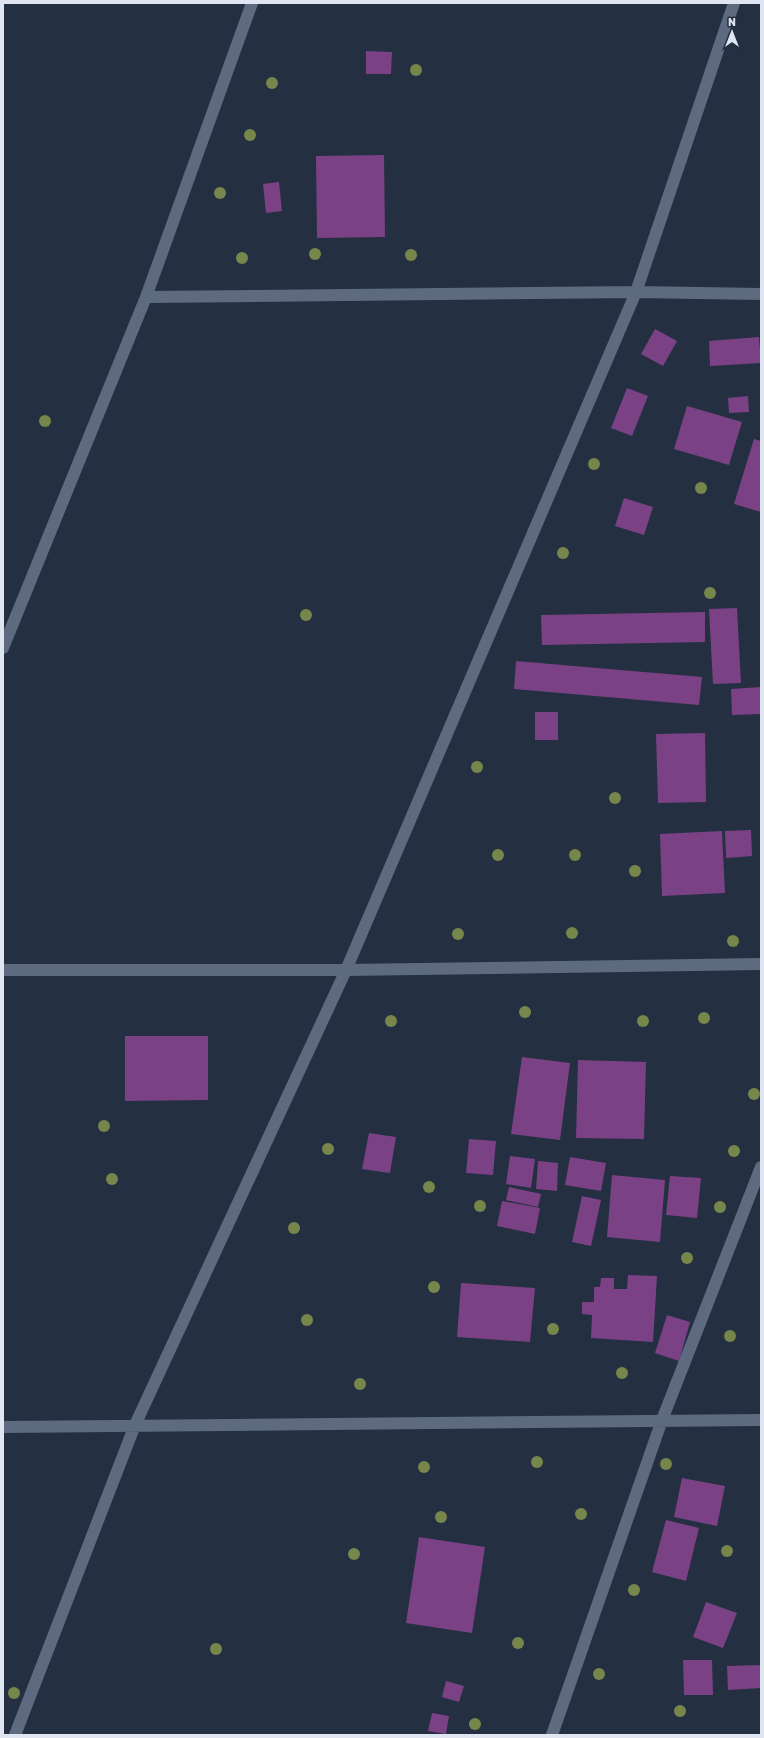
<svg xmlns="http://www.w3.org/2000/svg" width="764" height="1738" font-family="Rubik,sans-serif">
<style>
.building{fill:#7a4284}
.lines{fill:none;stroke-linecap:round;stroke-linejoin:round}
.minor{stroke:#5e6a7f;stroke-width:12}
.tree{fill:#77864a}
</style>
<rect width="100%" height="100%" fill="#242f41"/>
<path class="building" d="M366 51 392 52 391 74H366Z
M384 155 385 237 317 238 316 156Z
M279 182 282 211 266 213 263 184Z
M655 329 677 341 663 366 641 354Z
M759 337 761 363 710 366 709 341Z
M627 388 648 396 632 436 611 428Z
M748 396 749 412 729 413 728 398Z
M687 406 742 422 729 465 674 449Z
M754 439 761 441V512L734 504Z
M624 498 653 507 644 535 615 526Z
M737 608 741 683 713 684 709 609Z
M705 612V642L542 645 541 615Z
M516 661 702 677 699 705 514 689Z
M761 687V714L732 715 731 689Z
M535 712H558V740H535Z
M705 733 706 802 658 803 656 734Z
M751 830 752 856 726 858 725 831Z
M722 831 725 893 662 896 660 834Z
M125 1036H208V1100L125 1101Z
M522 1057 570 1063 560 1140 511 1134Z
M578 1060 646 1062 644 1139 576 1138Z
M369 1133 396 1137 390 1173 362 1169Z
M469 1139 496 1141 493 1175 466 1173Z
M510 1156 535 1159 531 1188 506 1184Z
M570 1157 606 1163 601 1191 565 1185Z
M538 1161 558 1163 557 1191 536 1189Z
M612 1175 665 1180 660 1242 607 1237Z
M670 1176 701 1178 697 1218 666 1215Z
M509 1187 541 1194 538 1207 506 1200Z
M582 1196 601 1200 591 1246 572 1242Z
M502 1201 540 1208 535 1234 497 1226Z
M628 1275 657 1276 653 1342 591 1338 592 1315 582 1314V1302H594V1287H600L601 1278H614V1289H627Z
M461 1283 535 1288 530 1342 457 1337Z
M667 1315 690 1322 679 1361 655 1353Z
M682 1478 725 1486 717 1526 674 1517Z
M666 1520 699 1528 686 1581 652 1572Z
M419 1537 485 1547 472 1633 406 1623Z
M706 1602 737 1613 723 1648 693 1637Z
M683 1660H712L713 1695H684Z
M761 1665V1688L728 1690 727 1666Z
M446 1681 464 1686 459 1702 442 1697Z
M432 1713 449 1716 446 1734 428 1731Z"/>
<g class="lines">
<path class="minor" d="M146 297 636 292 761 294
M3 648 146 297 252 3
M3 970H346L761 964
M3 1427 761 1420
M15 1735 135 1425 346 970 636 292 734 3
M552 1735 662 1420 761 1167"/>
</g>
<g class="tree">
<circle cx="416" cy="70" r="6"/>
<circle cx="272" cy="83" r="6"/>
<circle cx="250" cy="135" r="6"/>
<circle cx="220" cy="193" r="6"/>
<circle cx="315" cy="254" r="6"/>
<circle cx="411" cy="255" r="6"/>
<circle cx="242" cy="258" r="6"/>
<circle cx="45" cy="421" r="6"/>
<circle cx="594" cy="464" r="6"/>
<circle cx="701" cy="488" r="6"/>
<circle cx="563" cy="553" r="6"/>
<circle cx="710" cy="593" r="6"/>
<circle cx="306" cy="615" r="6"/>
<circle cx="477" cy="767" r="6"/>
<circle cx="615" cy="798" r="6"/>
<circle cx="498" cy="855" r="6"/>
<circle cx="575" cy="855" r="6"/>
<circle cx="635" cy="871" r="6"/>
<circle cx="572" cy="933" r="6"/>
<circle cx="458" cy="934" r="6"/>
<circle cx="733" cy="941" r="6"/>
<circle cx="525" cy="1012" r="6"/>
<circle cx="704" cy="1018" r="6"/>
<circle cx="391" cy="1021" r="6"/>
<circle cx="643" cy="1021" r="6"/>
<circle cx="754" cy="1094" r="6"/>
<circle cx="104" cy="1126" r="6"/>
<circle cx="328" cy="1149" r="6"/>
<circle cx="734" cy="1151" r="6"/>
<circle cx="112" cy="1179" r="6"/>
<circle cx="429" cy="1187" r="6"/>
<circle cx="480" cy="1206" r="6"/>
<circle cx="720" cy="1207" r="6"/>
<circle cx="294" cy="1228" r="6"/>
<circle cx="687" cy="1258" r="6"/>
<circle cx="434" cy="1287" r="6"/>
<circle cx="307" cy="1320" r="6"/>
<circle cx="553" cy="1329" r="6"/>
<circle cx="730" cy="1336" r="6"/>
<circle cx="622" cy="1373" r="6"/>
<circle cx="360" cy="1384" r="6"/>
<circle cx="537" cy="1462" r="6"/>
<circle cx="666" cy="1464" r="6"/>
<circle cx="424" cy="1467" r="6"/>
<circle cx="581" cy="1514" r="6"/>
<circle cx="441" cy="1517" r="6"/>
<circle cx="727" cy="1551" r="6"/>
<circle cx="354" cy="1554" r="6"/>
<circle cx="634" cy="1590" r="6"/>
<circle cx="518" cy="1643" r="6"/>
<circle cx="216" cy="1649" r="6"/>
<circle cx="599" cy="1674" r="6"/>
<circle cx="14" cy="1693" r="6"/>
<circle cx="680" cy="1711" r="6"/>
<circle cx="475" cy="1724" r="6"/>
</g>
<rect width="764" height="1738" fill="none" stroke="#dfe6f2" stroke-width="8"/>
<g transform="translate(732 32)" stroke="#242f41" stroke-width="3" paint-order="stroke">
<path d="M0-3L7 15L0 10L-7 15Z" fill="#dfe6f2"/>
<text y="-6" font-size="11" font-weight="bold" text-anchor="middle" fill="#dfe6f2">N</text>
</g>
</svg>
